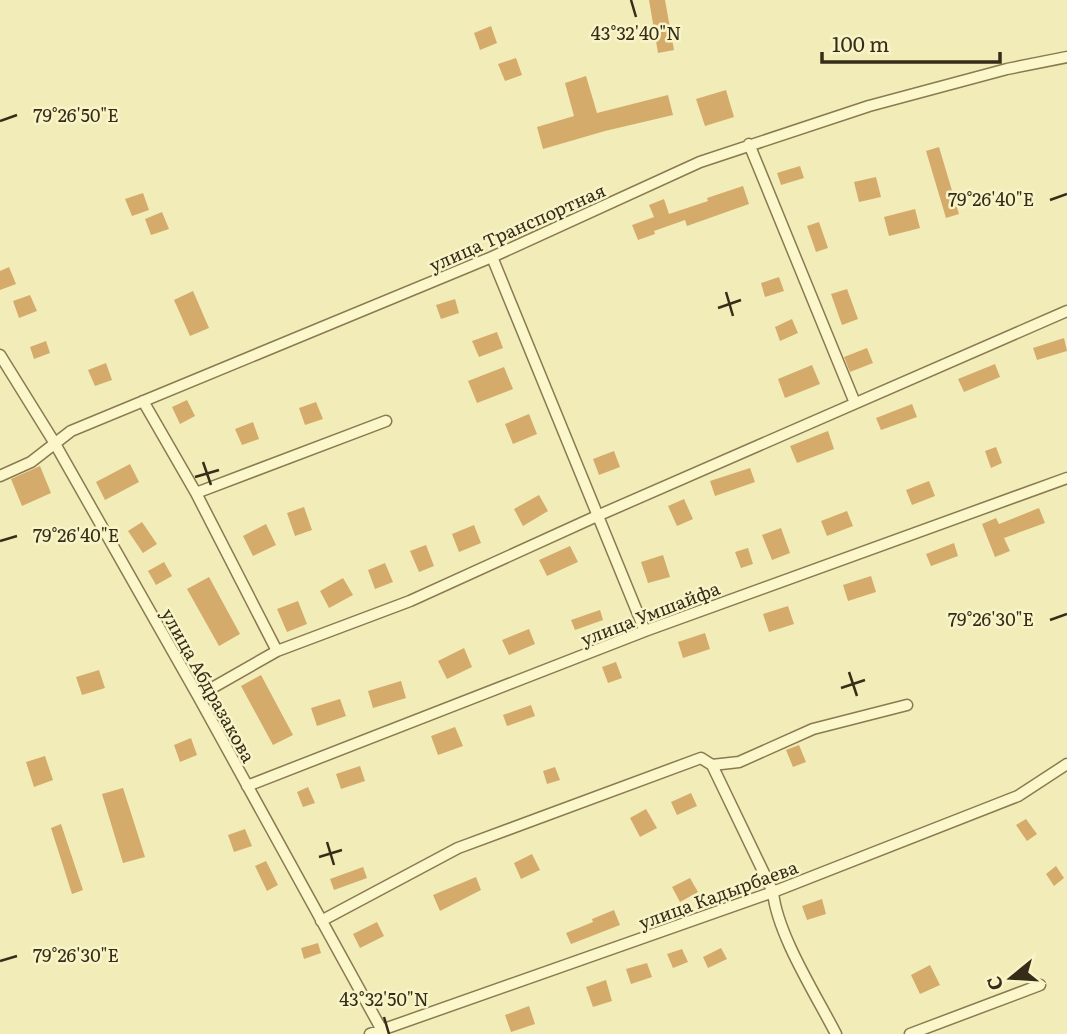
<svg xmlns="http://www.w3.org/2000/svg" width="1067" height="1034" font-family="Literata,serif">
<style>
.building{fill:#d4ab6a}
.lines{fill:none;stroke-linecap:round;stroke-linejoin:round}
.minor-casing{stroke:#897a52;stroke-width:13}
.minor{stroke:#fcf7cb;stroke-width:10}
.ticks{fill:none;stroke:#362d19;stroke-width:2.5}
.labels{text-anchor:middle;dominant-baseline:central;stroke-width:5;stroke-linejoin:round;paint-order:stroke}
.street-label{font-size:18px;fill:#362d19;stroke:#f9f4c8}
.ticks-label{font-size:18px;text-anchor:middle;fill:#362d19;stroke:#f9f4c8;stroke-width:5;stroke-linejoin:round;paint-order:stroke}
</style>
<rect width="100%" height="100%" fill="#f2ecb8"/>
<path class="building" d="M649 0H665L674 50 658 53Z
M491 26 497 43 480 50 474 33Z
M516 58 522 75 505 81 498 64Z
M586 76 597 113 668 95 673 115 605 131 543 149 537 127 574 116 565 83Z
M726 90 734 117 705 126 696 99Z
M939 147 959 214 946 218 926 151Z
M800 166 804 178 781 185 777 173Z
M876 177 881 197 859 202 854 182Z
M743 186 749 204 687 226 685 220 654 231 655 234 638 240 632 225 654 217 649 205 664 199 669 214 708 201 707 198Z
M143 193 149 210 132 216 125 199Z
M915 209 920 228 889 236 884 217Z
M162 212 169 229 151 235 145 219Z
M819 222 828 248 816 252 807 226Z
M9 267 16 284 0 290V271Z
M779 277 784 291 765 297 761 283Z
M847 289 858 319 842 325 831 294Z
M193 291 209 328 190 336 174 300Z
M30 295 37 311 19 318 13 301Z
M455 299 459 313 441 319 436 305Z
M792 319 798 333 780 341 775 327Z
M497 332 503 348 479 357 472 341Z
M1064 338 1067 351 1037 360 1033 348Z
M46 341 50 353 34 359 30 347Z
M867 348 873 363 850 372 844 357Z
M106 363 112 380 95 386 88 370Z
M995 364 1000 377 964 392 958 379Z
M812 365 820 384 785 398 778 379Z
M504 367 513 389 477 403 468 381Z
M187 400 195 416 180 424 172 407Z
M316 402 323 419 305 425 299 408Z
M912 404 917 417 881 430 876 418Z
M529 414 537 434 513 444 505 424Z
M253 422 259 439 242 445 235 429Z
M828 431 834 449 797 463 790 446Z
M996 447 1002 463 991 468 985 451Z
M614 451 620 467 599 475 593 459Z
M130 464 139 482 105 500 96 482Z
M40 466 51 493 22 506 11 479Z
M750 468 755 482 715 496 710 481Z
M929 481 935 496 912 505 906 490Z
M539 495 548 511 523 526 514 509Z
M684 499 693 519 677 526 668 506Z
M304 507 312 530 295 536 287 513Z
M1039 508 1045 523 1004 538 1010 551 995 557 982 524 996 518 999 524Z
M847 511 853 526 827 536 821 521Z
M142 522 157 544 143 553 128 531Z
M266 524 276 545 253 556 243 536Z
M474 525 481 543 459 552 452 534Z
M781 528 790 553 772 560 762 535Z
M954 543 958 556 931 566 926 554Z
M426 545 434 566 419 572 410 551Z
M570 546 578 562 547 576 539 560Z
M748 548 753 564 741 568 735 552Z
M663 555 670 577 648 583 641 562Z
M164 562 172 576 156 585 148 571Z
M385 563 393 582 375 589 368 570Z
M871 576 876 592 848 601 843 585Z
M209 577 240 634 219 646 187 589Z
M343 578 353 595 329 608 320 591Z
M298 601 307 624 287 632 277 609Z
M788 606 794 624 769 632 763 614Z
M600 610 603 620 575 630 571 620Z
M529 629 535 644 509 655 502 640Z
M705 633 710 649 683 658 678 642Z
M464 648 472 667 447 679 438 661Z
M616 662 622 678 608 683 602 667Z
M99 670 105 688 82 695 76 677Z
M261 675 293 735 273 745 241 686Z
M401 681 406 698 373 708 368 691Z
M340 699 346 716 317 726 311 708Z
M531 705 535 716 507 726 503 715Z
M455 727 463 746 438 755 431 736Z
M191 738 197 755 180 762 174 745Z
M799 745 806 762 793 767 786 750Z
M45 756 53 780 34 787 26 762Z
M360 766 365 781 341 789 336 774Z
M555 767 560 780 547 784 543 771Z
M308 787 315 803 303 807 297 792Z
M123 788 145 857 123 863 102 794Z
M691 793 697 806 677 815 671 802Z
M646 809 657 828 640 837 630 818Z
M1026 819 1037 834 1027 841 1016 825Z
M61 824 83 890 72 894 51 828Z
M245 829 252 846 234 852 228 835Z
M532 854 540 870 521 879 514 863Z
M266 861 278 885 267 891 255 866Z
M1056 866 1064 878 1054 886 1046 874Z
M363 867 367 878 334 890 330 879Z
M476 877 481 890 440 911 433 895Z
M690 878 698 892 680 902 672 887Z
M822 899 826 914 807 920 802 906Z
M614 910 620 925 571 944 566 933 593 922 592 919Z
M377 922 384 936 360 948 353 934Z
M318 943 321 953 304 959 301 948Z
M721 948 727 959 708 968 703 957Z
M682 949 688 962 673 968 667 954Z
M647 963 652 977 631 984 626 969Z
M930 965 940 985 920 994 911 975Z
M606 980 612 1001 593 1007 586 987Z
M529 1006 535 1024 511 1032 505 1015Z"/>
<g class="lines">
<g class="minor-casing">
<path id="minor" d="M749 144 855 403
M492 257 645 631
M0 355 54 442 198 696 384 1034
M143 401 196 493 277 651
M0 476 31 462 71 431 492 257 700 162 869 106 1007 69 1067 57
M196 493 386 421
M198 696 277 651 410 601 597 516 1067 311
M712 765 739 762 813 729 907 705
M247 786 645 631 1067 478
M321 921 458 848 701 758 712 765 773 892C777 934 816 995 836 1034
M370 1034 773 892 1018 796 1067 764
M910 1034 1040 985"/>
</g>
<use href="#minor" class="minor"/>
</g>
<path class="ticks" d="M631 0 636 17M0 121 17 115M1050 200 1067 194M726 292 733 316M718 308 741 300M203 462 211 485M195 477 219 470M0 541 17 536M1050 620 1067 614M849 672 857 696M841 688 865 680M327 842 334 865M319 857 342 850M0 961 17 956M384 1017 389 1034"/>
<g class="labels">
<g class="street-label">
<text transform="translate(517 227) rotate(-24)">улица Транспортная</text>
<text transform="translate(650 613) rotate(-21)">улица Умшайфа</text>
<text transform="translate(209 685) rotate(61)">улица Абдразакова</text>
<text transform="translate(718 894) rotate(-20)">улица Кадырбаева</text>
</g>
</g>
<g class="ticks-label">
<text x="636" y="40">43°32'40"N</text>
<text x="76" y="122">79°26'50"E</text>
<text x="991" y="206">79°26'40"E</text>
<text x="76" y="542">79°26'40"E</text>
<text x="991" y="626">79°26'30"E</text>
<text x="76" y="962">79°26'30"E</text>
<text x="384" y="1006">43°32'50"N</text>
</g>
<g transform="translate(1011 978) rotate(252)" stroke="#f9f4c8" stroke-width="5" paint-order="stroke">
<path d="M0-5L12 26L0 18L-12 26Z" fill="#362d19"/>
<text y="-10" font-size="19" font-weight="bold" text-anchor="middle" fill="#362d19">С</text>
</g>
<path d="M822 52v10h178v-10" fill="none" stroke="#362d19" stroke-width="3.5"/>
<text x="832" y="52" font-size="21" fill="#362d19" stroke="#f9f4c8" stroke-width="5" paint-order="stroke">100 m</text>
</svg>
